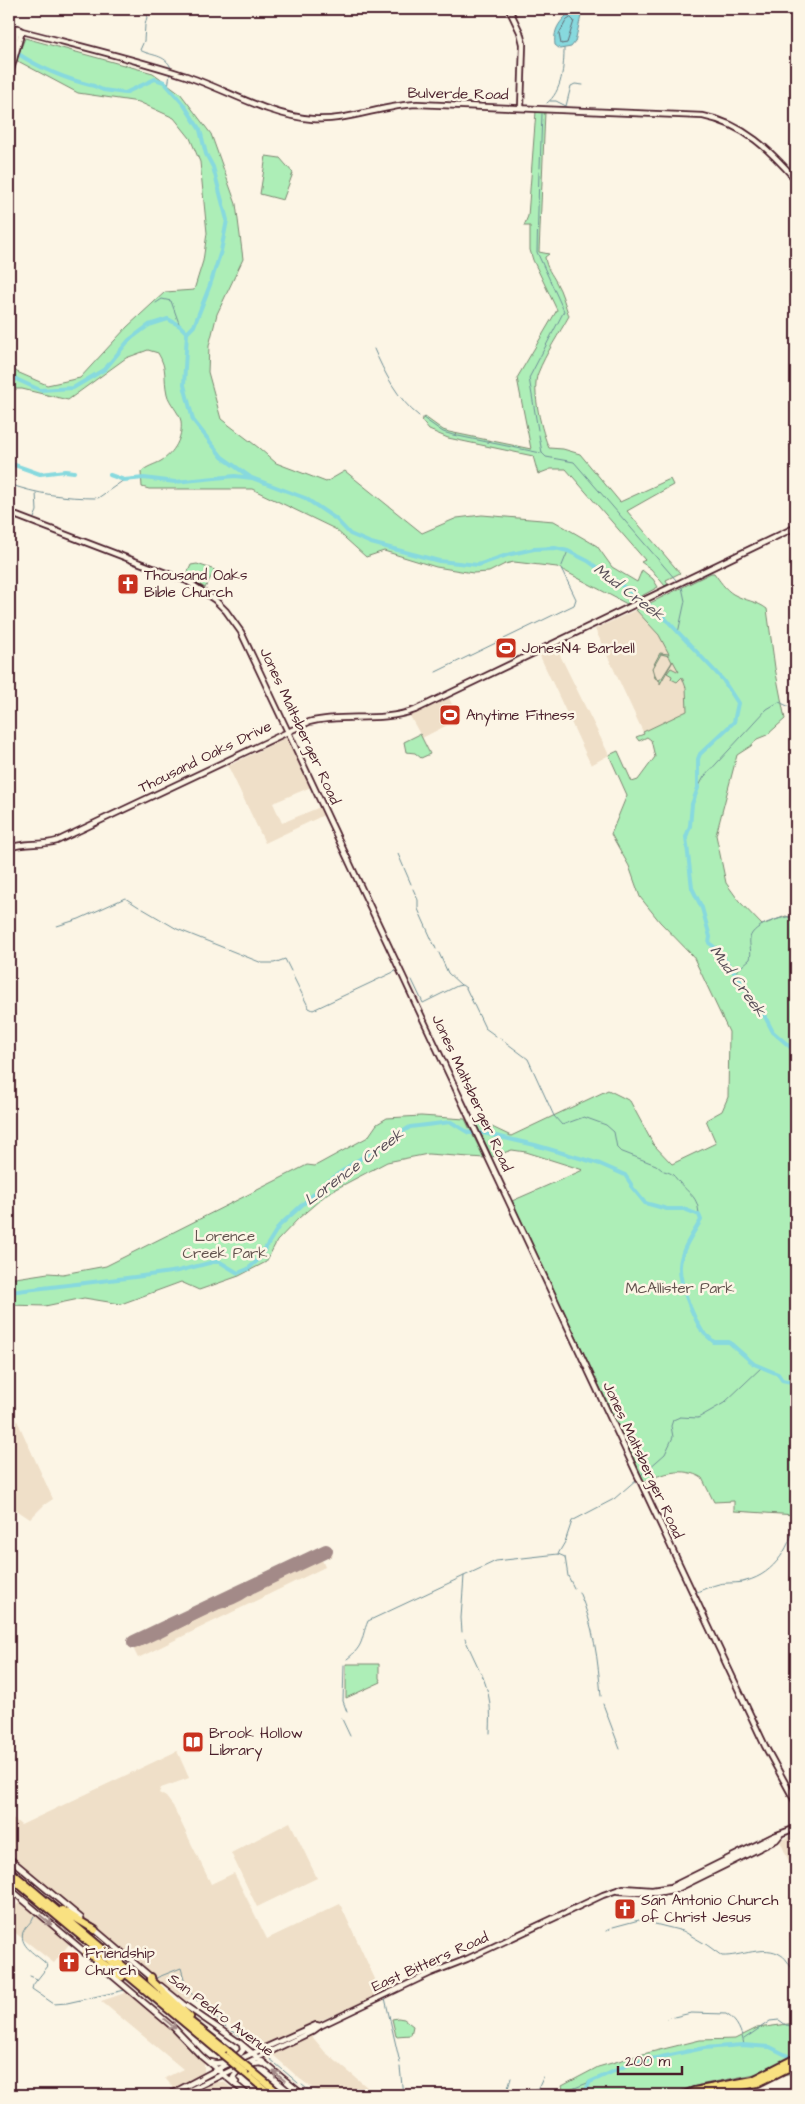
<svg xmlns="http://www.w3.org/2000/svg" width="805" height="2104" font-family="'Architects Daughter',sans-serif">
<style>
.built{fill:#efdfc8}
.green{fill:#adeeb7;stroke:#7c8671;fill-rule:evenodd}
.water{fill:#87d9de;stroke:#6f8f96}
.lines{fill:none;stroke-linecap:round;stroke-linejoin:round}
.shore{stroke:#626973;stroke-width:1}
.stream{stroke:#6f8f96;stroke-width:1}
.river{stroke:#87d9de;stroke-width:4}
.taxiway{stroke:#a38a88;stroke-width:5.5}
.runway{stroke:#a38a88;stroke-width:14}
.secondary-casing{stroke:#4a1f2b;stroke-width:8}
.motorway-casing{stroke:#4a1f2b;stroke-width:10}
.secondary{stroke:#fcf5e5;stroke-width:4.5}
.motorway{stroke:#f9e181;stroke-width:6}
.motorway-bridge-casing{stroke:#4a1f2b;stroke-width:10;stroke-linecap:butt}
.motorway-bridge{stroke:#f9e181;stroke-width:6}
.oneway{stroke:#a38a88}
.labels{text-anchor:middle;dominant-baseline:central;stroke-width:5;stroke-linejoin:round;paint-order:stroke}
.street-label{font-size:15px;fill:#4a1f2b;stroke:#fcf5e5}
.poi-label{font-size:15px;fill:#4a1f2b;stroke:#fcf5e5;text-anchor:start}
.park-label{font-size:15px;fill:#63534e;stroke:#fcf5e5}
.water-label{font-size:16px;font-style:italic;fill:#594e58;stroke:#fcf5e5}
</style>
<rect width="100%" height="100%" fill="#fcf5e5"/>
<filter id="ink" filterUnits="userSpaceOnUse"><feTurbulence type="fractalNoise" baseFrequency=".02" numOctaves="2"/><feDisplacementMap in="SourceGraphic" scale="10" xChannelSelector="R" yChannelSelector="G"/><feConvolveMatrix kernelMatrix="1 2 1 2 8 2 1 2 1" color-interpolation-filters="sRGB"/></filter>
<g filter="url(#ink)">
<path class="built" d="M636 610 659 635 680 672 686 688 688 703 687 712 643 732 595 629Z
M556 647 609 755 591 765 540 656Z
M449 698 459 719 422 738 410 716Z
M285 738 287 739 311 787 273 803 282 823 320 807 324 815 265 843 228 766Z
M15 1416 53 1499 44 1505 30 1519 9 1505V1419Z
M328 1545 333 1556 322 1560 325 1567 138 1658 129 1640Z
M177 1751 189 1778 161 1788 159 1793 166 1797 173 1806 211 1884 234 1873 267 1939 340 1904 382 1994 276 2040 263 2044 235 2028 197 1998 183 2001 9 1854V1815L21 1825Z
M290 1822 317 1878 257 1907 231 1853Z
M796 1833V1878L780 1841Z
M20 1901 70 1943 54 1963 9 1928V1915Z
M128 1992 184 2041 204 2063V2075L175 2090 165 2078 183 2069 101 2001Z
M311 2035 325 2052 367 2087 370 2095H322L300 2079 272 2054Z
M215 2081 225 2083 240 2095H185Z"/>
<path class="green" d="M25 38 153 73 180 93 211 134 236 204 243 259 217 314 209 346 208 372 221 419 259 448 276 463 326 482 345 471 422 533 457 518 482 515 554 521 597 546 612 567 637 582 642 570 653 579 658 587 627 604 557 567 514 562 505 564 489 572 473 573 436 567 384 551 366 557 335 529 252 489H149L142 487 141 472C147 466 154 465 161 461 174 453 183 438 181 421 179 412 169 403 167 394 163 376 168 370 158 353L148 350 126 358 68 400 22 389H9V366L17 372 47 385 80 378 127 327 165 292 194 290 203 261 207 233 200 162 190 138 174 118 139 102 78 93 16 60Z
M536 111 545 112 539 252 549 254 545 257C546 268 552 274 556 282 562 292 565 305 569 316 559 334 546 353 538 373 531 390 542 433 549 448L563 449 580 454 620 502 670 479 673 485 627 511 680 573 666 580 668 584 665 586 651 569 641 562 645 560 566 469H551L538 474 533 456 448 438 429 430 421 420 425 417 443 430 449 432 531 449 517 378 557 310 533 260 530 250V226H524L528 216Z
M266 156 280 158 293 173 283 200 260 194Z
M197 564 215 570 205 588 186 576 191 565Z
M711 573H714C720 581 725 589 733 594 745 601 757 601 767 609L775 668 785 719 767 735 757 739 751 746 737 755 716 835 726 883 739 901 762 925 786 916 796 920V1515L734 1511V1501L714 1502 702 1478C682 1466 664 1474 644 1481L512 1201 583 1170 526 1152 512 1150 492 1157 473 1118 511 1136 608 1090 630 1101 653 1144 672 1164 716 1143 706 1120 722 1111 728 1097 729 1032 693 956 660 922 640 897 629 866 611 834 627 795 609 755 618 751 632 782 638 780 655 757 651 740 647 737 639 741 636 737 644 734 643 732 687 711 686 688 682 677 677 682 671 679 672 676 667 673 671 668 679 672 673 661 660 684V681L655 678 652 668 660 653 669 654 659 635 636 610ZM661 654 669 656 672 662 662 678 659 680 656 678 653 668Z
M420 734 430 754 421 758 415 753 406 752 404 742Z
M421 1116 465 1119 484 1158 428 1154 387 1162 328 1193 299 1218 277 1241 266 1262 239 1276 199 1290 181 1282 121 1304 84 1298 45 1306 9 1305V1279L48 1273 63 1274 106 1266 307 1165 315 1166 368 1137 377 1124 387 1118Z
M346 1664H379V1678L381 1682 346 1698Z
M398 2018 404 2019 413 2026 411 2035 396 2036 392 2019Z
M796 2023V2074H755L699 2085 671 2095H565L562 2086 598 2067 643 2054 700 2040 735 2039 757 2028Z"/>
<path class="water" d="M573 9 581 16 575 42 571 47 560 49 555 45C553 27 561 21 573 9Z"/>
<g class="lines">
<path class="shore" d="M571 18 574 21 567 43 561 44 559 34 566 21Z"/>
<path class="stream" d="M149 9 145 25 144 41 140 50C150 56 166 54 171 68
M168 87 170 74
M550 101H556L566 106 571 86 575 84 583 85
M547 103C562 92 564 66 564 49
M540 168 542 114
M156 303 162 299 171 301 180 326
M374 349C384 372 398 400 419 416
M423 418 443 432 453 435 541 453
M538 430 529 378 564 311 537 252 539 172
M539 435 542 453 546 457 574 462 676 580
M9 484C36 494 66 498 95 498
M98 498 124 480
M34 518 37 511 36 493
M678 633 685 601 682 587
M436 672 574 605 576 599 561 568 568 551
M698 788 704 777 767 709 779 702 796 710
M398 854 411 884
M413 889 418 900V909L436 949
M143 909 177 929 262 963H274L285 959 291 971
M57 926 79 919 125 898 139 907
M439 953 448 973 461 985
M734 973 750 959C752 952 749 945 750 938 753 924 784 916 796 916
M293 976 309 1008 313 1010 398 970
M412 980 423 1003 457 986 462 985 466 988 485 1028 496 1036
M500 1038 528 1059 554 1116 562 1125 584 1117 606 1125 614 1132 617 1148 620 1151 656 1165 662 1170
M664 1171C673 1173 674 1176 679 1182 690 1195 698 1196 699 1215
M640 1476 665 1454 673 1437 671 1426 673 1420 680 1417 698 1418 724 1403 762 1367
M558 1554 565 1542 572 1521 614 1499 637 1479
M579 1592C594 1625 598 1661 601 1696
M697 1592C704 1589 711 1586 719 1584 728 1582 737 1584 746 1581 775 1574 792 1545 796 1517
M462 1632 461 1618 464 1576
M465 1639 479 1669
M347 1659C365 1645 360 1640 368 1621L496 1561 558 1554 565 1557 568 1576 574 1588
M344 1665 343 1701 347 1712
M481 1672C491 1697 491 1706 490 1733
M603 1704 620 1749
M342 1719 350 1736
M34 1916C32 1923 25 1926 23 1932 18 1948 42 1957 48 1966L33 1985 32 1989 54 2004 67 2003 125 1990
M613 1927 639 1920 683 1931 707 1945 722 1956C740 1957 765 1944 781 1955 788 1959 790 1968 796 1973
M606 1931 610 1929
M9 1969 13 1970
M30 1976 37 1979
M156 1978 181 1968 186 1986 197 2001
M385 1998 400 2063
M201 2005 226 2027
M674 2017 691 2013 726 2014C738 2021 742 2033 744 2045
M668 2019 669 2018
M229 2029 241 2036
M244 2038 255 2046
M744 2039 770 2021 779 2020 786 2025 794 2026 796 2017
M269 2058 298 2083
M400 2067 403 2095
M302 2085 315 2095
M506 2095 511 2078
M527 2095 538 2089 543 2078
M557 2095 590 2082"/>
<path class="river" d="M17 53C41 69 65 79 94 86
M96 87 103 90 125 93 155 79 164 82 184 105 200 130 206 154 213 167 227 220 221 251 210 285 194 326 187 333
M9 373 18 380 40 390 73 388 105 369 129 340 149 325 168 319 180 326 187 333 184 385 193 420 222 457 250 477
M9 463 40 474 65 471 74 472
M110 475 124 480 144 478 175 482 235 476 252 478 305 498 336 519 350 534 371 543 439 561 478 565 507 555 534 549 555 548 568 551 588 561 661 614 710 666 723 680 738 703 734 722 700 754 698 759V788L692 804 690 826 686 837 692 888 702 908 710 937 709 943 717 949 739 979 755 1005 761 1009 773 1032 796 1052
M631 1186 645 1203 667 1209H684L699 1215 701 1220C693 1234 681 1249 680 1266 679 1284 693 1316 702 1331
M9 1292 135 1277 178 1271 213 1262H220L238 1273 248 1269 258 1260 279 1226 326 1183 352 1164 410 1127 451 1122 469 1133H483L535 1145 600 1164 625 1175 631 1184
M704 1333 714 1342H729L754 1364 778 1374 782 1380 796 1383
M583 2095 590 2082 632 2063 704 2048 742 2045 770 2047 788 2056"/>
<path class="taxiway" d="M159 1636 215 1607C228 1605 240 1599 250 1592L248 1588"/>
<path class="runway" d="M134 1642 326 1551"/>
<g class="secondary-casing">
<path id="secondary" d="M509 9 520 32 523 44 521 108
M9 25 22 31C75 45 130 58 183 75 226 89 266 115 312 119 347 122 382 105 417 104L703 116C744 124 770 150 796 180
M9 29 18 32
M9 62 18 28
M9 77 22 31
M9 513 187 581 215 600 226 611 241 632 674 1553 765 1746 796 1803
M9 848C24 842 41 846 57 841L309 722C344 713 380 723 415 710L796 527
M9 1858 81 1918
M9 1888 87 1954
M618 1891 656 1893 677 1889 776 1840 780 1835
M93 1928 152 1978
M95 1961 174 2028 201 2056 248 2095
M161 1986 183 2004 240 2043 303 2095
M211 2062C220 2066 238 2058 243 2050L242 2045
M236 2082 233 2077C237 2069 255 2061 264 2064
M169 2095 222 2067 316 2025 320 2026
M180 2095 313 2031 320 2026 431 1973 467 1959 603 1895 623 1888 652 1890 671 1887 774 1836 796 1828"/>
</g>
<g class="motorway-casing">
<path id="motorway" d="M9 1870 166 2002 230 2053
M9 1876 223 2055
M62 1910 95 1930
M86 1953 96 1958 122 1977
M151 1977V1980L190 2017
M252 2071 281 2095
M245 2073 271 2095
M684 2095 694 2091 753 2080 796 2058
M699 2095 758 2083 796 2064"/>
</g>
<use href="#secondary" class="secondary"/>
<use href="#motorway" class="motorway"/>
<g class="motorway-bridge-casing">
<path id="motorway-bridge" d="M230 2053 252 2071
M223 2055 245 2073"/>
</g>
<use href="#motorway-bridge" class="motorway-bridge"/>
</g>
<defs><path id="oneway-shaft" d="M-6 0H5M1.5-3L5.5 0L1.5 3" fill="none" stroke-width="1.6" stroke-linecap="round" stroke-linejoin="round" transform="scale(1.25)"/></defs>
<g class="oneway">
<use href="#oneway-shaft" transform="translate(46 1920) rotate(40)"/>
<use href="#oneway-shaft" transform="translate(170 2024) rotate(40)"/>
<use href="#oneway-shaft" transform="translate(279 2076) rotate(-140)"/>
</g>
</g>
<defs>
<g id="church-square" transform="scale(1.125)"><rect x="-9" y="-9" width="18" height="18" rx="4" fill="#c8321e" stroke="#fcf5e5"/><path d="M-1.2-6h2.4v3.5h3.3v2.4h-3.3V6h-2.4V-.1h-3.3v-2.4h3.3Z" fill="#fff"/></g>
<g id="stadium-square" transform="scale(1.125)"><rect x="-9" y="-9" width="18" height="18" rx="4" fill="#c8321e" stroke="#fcf5e5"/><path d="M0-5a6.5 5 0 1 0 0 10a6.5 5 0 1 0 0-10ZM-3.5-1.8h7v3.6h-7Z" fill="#fff"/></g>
<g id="library-square" transform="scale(1.125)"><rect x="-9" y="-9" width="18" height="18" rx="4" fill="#c8321e" stroke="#fcf5e5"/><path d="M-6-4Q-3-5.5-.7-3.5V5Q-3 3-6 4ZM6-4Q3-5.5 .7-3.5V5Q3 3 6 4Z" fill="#fff"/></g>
</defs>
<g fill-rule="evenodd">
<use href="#church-square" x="128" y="584"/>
<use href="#stadium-square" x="506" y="648"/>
<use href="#stadium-square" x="450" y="715"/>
<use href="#library-square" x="193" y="1742"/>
<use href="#church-square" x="625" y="1909"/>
<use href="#church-square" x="69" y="1962"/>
</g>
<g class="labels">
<g class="street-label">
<text transform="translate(458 94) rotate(1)">Bulverde Road</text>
<text transform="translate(300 726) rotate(65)">Jones Maltsberger Road</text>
<text transform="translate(205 757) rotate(-26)">Thousand Oaks Drive</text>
<text transform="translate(472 1093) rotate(65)">Jones Maltsberger Road</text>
<text transform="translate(643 1460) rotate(65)">Jones Maltsberger Road</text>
<text transform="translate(430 1962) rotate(-24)">East Bitters Road</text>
<text transform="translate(221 2015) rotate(37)">San Pedro Avenue</text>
</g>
<g class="poi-label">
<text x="144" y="575">Thousand Oaks<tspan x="144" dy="17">Bible Church</tspan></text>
<text x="522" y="648">JonesN4 Barbell</text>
<text x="466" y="715">Anytime Fitness</text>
<text x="209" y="1733">Brook Hollow<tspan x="209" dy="17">Library</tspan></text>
<text x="641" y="1900">San Antonio Church<tspan x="641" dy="17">of Christ Jesus</tspan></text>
<text x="85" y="1953">Friendship<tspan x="85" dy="17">Church</tspan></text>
</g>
<g class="park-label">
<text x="225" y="1236">Lorence<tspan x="225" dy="17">Creek Park</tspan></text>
<text x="680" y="1288">McAllister Park</text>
</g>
<g class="water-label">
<text transform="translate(629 592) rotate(37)">Mud Creek</text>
<text transform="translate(738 981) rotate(54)">Mud Creek</text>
<text transform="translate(354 1167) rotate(-36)">Lorence Creek</text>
</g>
</g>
<rect width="805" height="2104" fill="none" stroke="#fcf5e5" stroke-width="30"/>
<rect x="15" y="15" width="775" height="2074" fill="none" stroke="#4a1f2b" stroke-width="2" filter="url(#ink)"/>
<path d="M618 2066v8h64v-8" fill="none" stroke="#4a1f2b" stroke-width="2.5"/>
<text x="625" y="2066" font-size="15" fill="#4a1f2b" stroke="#fcf5e5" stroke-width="4" paint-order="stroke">200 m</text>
</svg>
